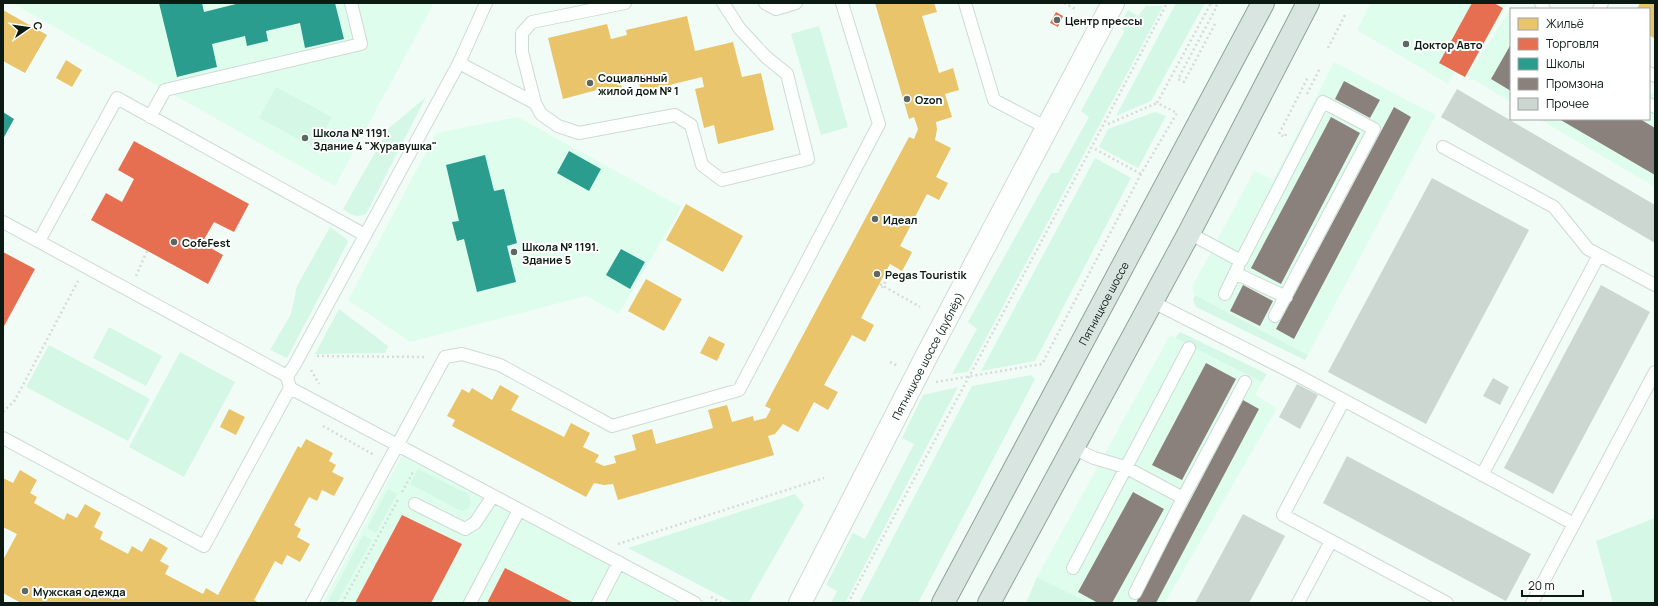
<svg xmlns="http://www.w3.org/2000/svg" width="1658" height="606" font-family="Manrope,sans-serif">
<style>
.built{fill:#dffded}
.green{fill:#d4f8e5}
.homes{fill:#e9c46a}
.shops{fill:#e76f51}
.schools{fill:#2a9d8f}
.industry{fill:#8a817c}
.building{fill:#ccd7d1}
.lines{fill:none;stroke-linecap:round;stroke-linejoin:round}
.lane-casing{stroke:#cedad4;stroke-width:14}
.street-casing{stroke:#cedad4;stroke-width:24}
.primary-casing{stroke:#8ca49b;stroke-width:24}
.path{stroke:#d7dad8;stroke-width:2.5;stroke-dasharray:2 3;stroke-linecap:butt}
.lane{stroke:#fdfffe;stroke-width:12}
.street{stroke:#fdfffe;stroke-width:22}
.primary{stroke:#d9e5e0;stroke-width:22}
.poi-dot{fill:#5c6962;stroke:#fff;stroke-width:1.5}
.labels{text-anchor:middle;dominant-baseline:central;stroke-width:4;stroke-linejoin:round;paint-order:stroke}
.poi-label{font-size:11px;font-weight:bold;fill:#0b1a12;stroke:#fff;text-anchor:start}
.street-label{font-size:11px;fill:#0b1a12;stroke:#fff}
</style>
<rect width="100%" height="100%" fill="#f2fcf7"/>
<path class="built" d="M12 3H434L335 186Z
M1371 3H1508L1465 78 1455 72 1448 84 1357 30Z
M1510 10H1511V102L1467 76Z
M1334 62 1436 115 1308 355 1195 295 1192 287 1254 171 1273 180Z
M1649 91 1655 95V187L1539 119H1649Z
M518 117 681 207 619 314 586 296 410 342 348 300 436 133Z
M1170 335 1262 382 1255 395 1277 408 1165 603H1088L1037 577Z
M407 446 708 603H337L371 540 363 535 327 603H323Z"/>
<path class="green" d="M1176 3H1205L1151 101 1116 116Z
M1146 6H1163L968 372 952 374 977 329 968 322 1051 173H1058L1089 117 1081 111 1124 32 1122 21 1128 10 1138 16Z
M819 26 848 127 821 135 791 34Z
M276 87 332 117 315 148 259 118Z
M426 97 366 214C356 218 351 215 343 209L389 128Z
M1155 112 1166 116 1138 168 1099 147 1108 129Z
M1095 158 1131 178 1035 361 981 371Z
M330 227 345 238 348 242 287 358 270 350 291 314 297 286Z
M1195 295 1308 355 1305 360 1196 307 1193 300Z
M339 309 388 346 385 353 315 354Z
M109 327 162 356 146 386 93 358Z
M1180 332 1267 374 1262 382 1175 338Z
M49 345 150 399 128 441 26 387Z
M180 352 235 382 184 477 129 447Z
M1031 375 1035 379 918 603H859L972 386Z
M958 387 845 603H831L837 591 826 585 853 533 865 539 914 444 902 438 923 395Z
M418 469 466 493C471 498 472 502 469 508L464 511 459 510 410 484Z
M388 489 397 494 376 533 367 528Z
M795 494 804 505 748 603H734L628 548Z
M1655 518V603H1613L1596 541Z
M363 535 372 540 337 603H327Z
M1037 577 1087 602 1026 603Z"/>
<path class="homes" d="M875 3H934L937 12 922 16 939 73 953 68 959 90 945 94 952 117 936 122 937 129 935 140 951 148 936 177 948 183 939 200 927 194 900 246 912 252 907 262 902 271 890 264 861 318 874 325 865 342 852 335 824 385 838 392 828 410 814 402 798 432 783 424 775 434 768 436 774 455 618 500 613 484 604 485 594 483 586 497 452 426 455 420 447 416 462 389 469 393 472 388 492 400 500 385 519 396 511 410 564 437 571 423 590 433 583 447 599 455 595 462 604 466 616 463 614 456 636 450 632 435 652 429 656 444 713 428 708 410 727 405 732 422 753 416 754 421 766 418 771 409 765 406 909 137 914 139 918 129 914 117 909 119Z
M1640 3H1655V39L1649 35V9H1637Z
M3 10 47 35 25 73 3 61Z
M687 16 695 51 733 42 742 77 761 73 774 130 718 144 714 125 704 128 695 89 704 87 702 77 641 92 637 74 620 78 622 89 602 93 601 89 563 99 548 38 607 24 611 39 627 35 626 30Z
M66 60 82 70 72 87 56 78Z
M686 204 743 236 723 272 666 240Z
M646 279 682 299 664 331 628 311Z
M709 336 725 344 717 361 700 353Z
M229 409 245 417 236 435 220 427Z
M306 439 333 453 329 461 336 465 332 472 344 478 334 496 322 490 317 501 309 497 294 525 301 529 297 537 310 544 300 562 287 555 282 565 275 561 254 600 259 603H21L3 593V560L17 534 3 527V478L13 483 20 470 37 480 30 493 37 497 34 503 64 520 67 513 77 518 85 504 101 513 94 527 103 532 100 539 128 554 132 546 142 552 150 538 158 542 168 548 160 561 169 566 165 574 203 594 206 588 218 595 298 446 301 448Z"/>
<path class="shops" d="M1472 3H1494L1503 8 1465 77 1439 63Z
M1056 12 1063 16 1058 27 1050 23Z
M134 141 249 204 234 232 214 222 202 243 223 255 208 284 91 220 106 193 122 202 134 179 118 170Z
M3 252 35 269 3 328Z
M402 515 462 544 431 603H355Z
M505 568 574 603H487Z"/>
<path class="schools" d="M159 3H202L204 12 236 4V3H335L344 39 305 48 300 23 266 31 268 41 247 46 245 36 212 44 217 67 177 77Z
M3 112 14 119 3 139Z
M569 151 601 169 589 191 557 173Z
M485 155 494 191 504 189 517 243 507 246 516 282 477 292 464 239 457 241 452 222 459 221 446 165Z
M621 249 645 262 630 289 606 275Z"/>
<path class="industry" d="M1511 44V91L1491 79Z
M1344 81 1380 100 1370 118 1335 99Z
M1394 107 1411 117 1294 339 1276 329Z
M1331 117 1360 133 1281 284 1251 268Z
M1559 119H1640L1655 128V175Z
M1243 285 1273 301 1260 326 1230 311Z
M1206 363 1236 379 1182 480 1152 465Z
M1243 400 1259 409 1156 603H1136Z
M1133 492 1164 509 1112 603H1098L1078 592Z"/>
<path class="building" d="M1457 89 1655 205V243L1441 117Z
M1432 178 1529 230 1426 424 1328 372Z
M1601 285 1650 312 1553 494 1504 468Z
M1493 378 1509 387 1500 405 1483 396Z
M1297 384 1318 395 1300 429 1279 417Z
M1347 456 1531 554 1506 601 1323 503Z
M1243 514 1285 536 1249 603H1195Z"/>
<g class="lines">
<g class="lane-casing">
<path id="lane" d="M765 3 776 9 796 3
M965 3 994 100 1047 128
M1541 3 1544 9
M1599 9 1602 3
M459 63 535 103 541 114 558 126 579 133 675 115 691 125 702 165 722 180 808 159 787 74 766 57 740 29 723 3
M1649 73 1655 76
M535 103 522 52V33L532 22 625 3
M1649 104 1655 107
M150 117 165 90 361 44 351 3
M1443 147 1554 207 1588 249 1655 285
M3 222 287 376 290 388 695 603
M1189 233 1241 261 1323 102 1374 129 1275 316
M39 241 117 98 365 235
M1235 273 1286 297
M1225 294 1238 267
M1151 301 1297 375 1574 524 1655 372
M287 376 294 366 459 63 486 3
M1344 400 1283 515 1447 603
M3 438 204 546 290 388
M1073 448 1094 458 1125 467 1183 498 1245 382
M1482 475 1599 255
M415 504 465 529 475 523 493 496
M1073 568 1189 348
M1135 593 1183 498
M312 603 445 357 462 354 500 365 612 426 739 390 879 124 842 3
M470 603 519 510
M598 603 619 562
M1298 603 1331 541
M1532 603 1574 524"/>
</g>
<g class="street-casing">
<g id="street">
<path id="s1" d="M800 603 925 359 1113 3"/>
</g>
</g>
<g class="primary-casing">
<g id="primary">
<path id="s2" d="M943 603 1263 3"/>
<path d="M989 603 1189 233 1308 3"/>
</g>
</g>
<path class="path" d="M1064 3 1077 10
M1211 3 1217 6 1178 79 1184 82 1215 24
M1328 48 1345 15
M1307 94 1320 68
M1108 124 1157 103
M1286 134 1285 137 1279 134 1308 77
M1095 149 1141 174
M136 276 147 251
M880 284 920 307
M882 288 888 277
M317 356 426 357
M890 362 898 366
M311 370 319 384
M936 382 1042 364 1141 174 1177 113 1157 103 1211 3
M3 412 15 400 78 281
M323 426 374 455
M402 492 413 472
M618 544 824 478
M711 597 722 603
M342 603 399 498
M848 603C954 403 1063 204 1167 3"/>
<use href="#lane" class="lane"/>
<use href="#street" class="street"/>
<use href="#primary" class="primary"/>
</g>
<g class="poi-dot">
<circle cx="1057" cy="20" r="4"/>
<circle cx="1406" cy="44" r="4"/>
<circle cx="590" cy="83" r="4"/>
<circle cx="907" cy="99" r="4"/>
<circle cx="305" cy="138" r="4"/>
<circle cx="875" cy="219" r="4"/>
<circle cx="174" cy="242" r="4"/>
<circle cx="514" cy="252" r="4"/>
<circle cx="877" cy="274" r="4"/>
<circle cx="25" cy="591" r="4"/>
</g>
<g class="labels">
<g class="poi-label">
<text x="1065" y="20">Центр прессы</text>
<text x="1414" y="44">Доктор Авто</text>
<text x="598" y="77">Социальный<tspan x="598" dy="13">жилой дом № 1</tspan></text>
<text x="915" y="99">Ozon</text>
<text x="313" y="132">Школа № 1191.<tspan x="313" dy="13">Здание 4 "Журавушка"</tspan></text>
<text x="883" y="219">Идеал</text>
<text x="182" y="242">CofeFest</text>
<text x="522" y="246">Школа № 1191.<tspan x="522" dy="13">Здание 5</tspan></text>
<text x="885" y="274">Pegas Touristik</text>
<text x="33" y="591">Мужская одежда</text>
</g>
<g class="street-label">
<text stroke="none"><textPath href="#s2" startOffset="340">Пятницкое шоссе</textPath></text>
<text stroke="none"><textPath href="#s1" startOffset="278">Пятницкое шоссе (дублёр)</textPath></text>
</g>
</g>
<rect width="1658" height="606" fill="none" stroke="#0b1a12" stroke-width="8"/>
<rect x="1510" y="8" width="140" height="112" fill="#ffffff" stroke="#9da3a0"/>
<rect x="1518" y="18" width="20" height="12" fill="#e9c46a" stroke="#9da3a0"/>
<text x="1546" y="28" font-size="12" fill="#0b1a12">Жильё</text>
<rect x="1518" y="38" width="20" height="12" fill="#e76f51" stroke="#9da3a0"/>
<text x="1546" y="48" font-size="12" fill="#0b1a12">Торговля</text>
<rect x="1518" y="58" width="20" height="12" fill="#2a9d8f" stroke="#9da3a0"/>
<text x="1546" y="68" font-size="12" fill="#0b1a12">Школы</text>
<rect x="1518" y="78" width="20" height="12" fill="#8a817c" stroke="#9da3a0"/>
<text x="1546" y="88" font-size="12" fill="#0b1a12">Промзона</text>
<rect x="1518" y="98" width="20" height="12" fill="#ccd7d1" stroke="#9da3a0"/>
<text x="1546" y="108" font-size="12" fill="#0b1a12">Прочее</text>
<g transform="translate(28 28) rotate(77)" stroke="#ffffff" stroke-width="3" paint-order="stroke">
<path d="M0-3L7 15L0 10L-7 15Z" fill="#0b1a12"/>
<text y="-6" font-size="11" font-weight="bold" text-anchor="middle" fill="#0b1a12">С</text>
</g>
<path d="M1522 590v6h61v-6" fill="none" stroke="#0b1a12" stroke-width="2"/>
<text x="1528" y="590" font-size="12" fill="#0b1a12" stroke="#ffffff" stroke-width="3" paint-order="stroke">20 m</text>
</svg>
